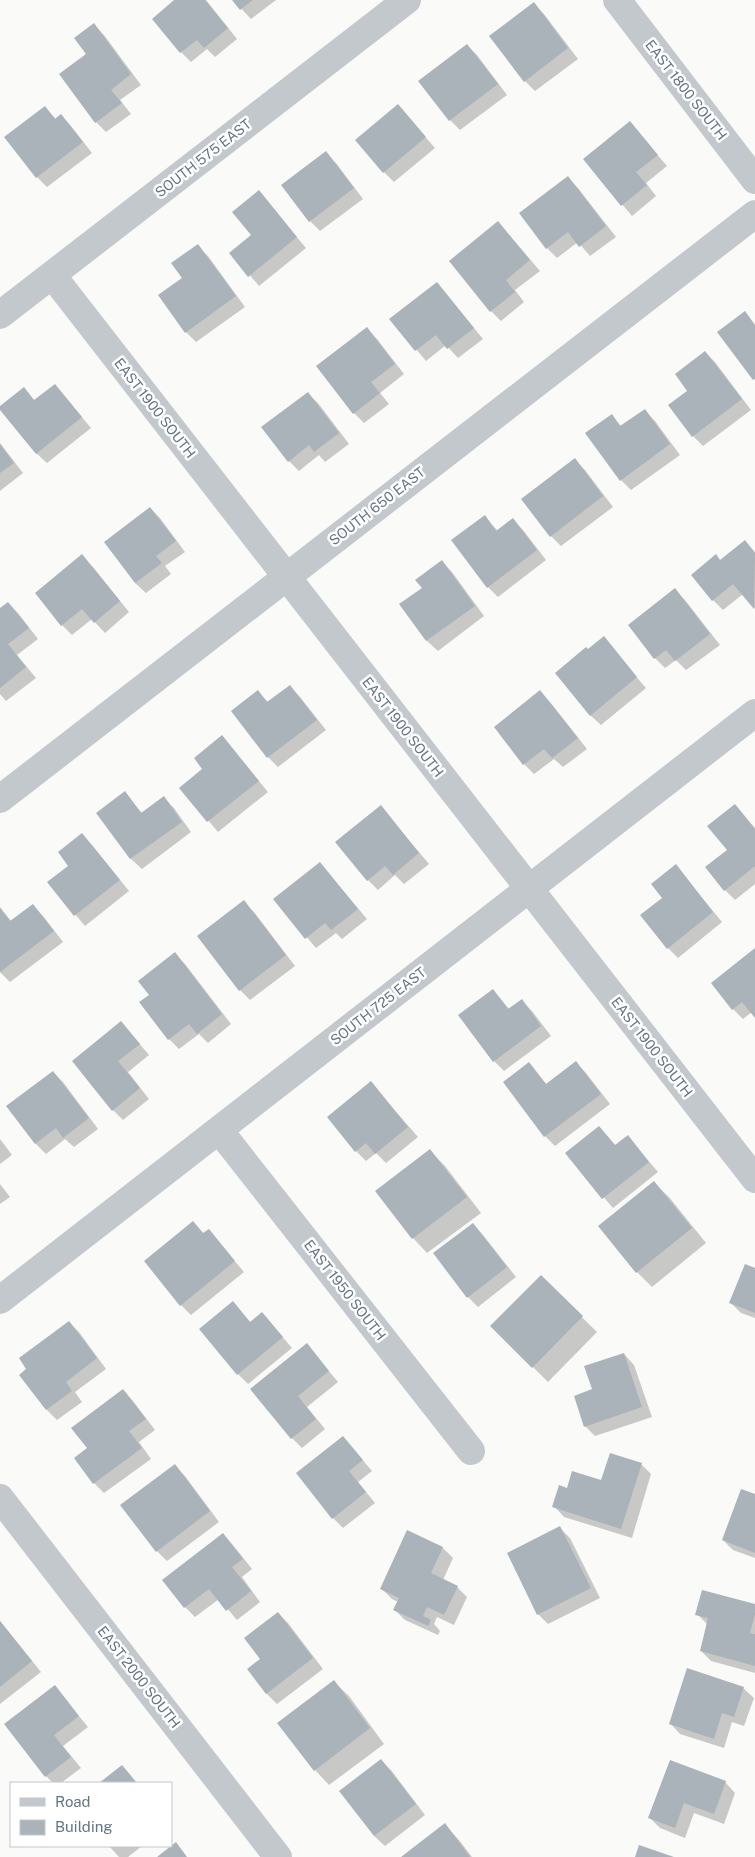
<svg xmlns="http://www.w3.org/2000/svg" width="755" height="1857" font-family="'Public Sans',sans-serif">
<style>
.shadow{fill:#0003}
.building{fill:#aab3b9}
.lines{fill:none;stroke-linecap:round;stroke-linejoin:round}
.street{stroke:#c3c8cc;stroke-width:28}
.labels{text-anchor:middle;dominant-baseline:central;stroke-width:5;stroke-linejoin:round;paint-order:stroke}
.street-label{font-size:14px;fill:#657683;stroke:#fff}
</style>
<rect width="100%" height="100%" fill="#fafaf8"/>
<path class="shadow" d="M176 0H206L237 39 215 57 207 49 191 62 181 52Z
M233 0H276L251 19Z
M534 4 544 14 578 59 535 91 525 81Z
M94 25 104 35 141 85 120 100 131 114 106 132 96 122 61 75 88 55Z
M467 45 477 55 507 95 460 130 450 120Z
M398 106 435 148 394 182 384 172Z
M45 108 56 119 61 115 71 126 92 153 47 187 37 177Z
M630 123 667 166 646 183 656 196 632 216 585 160Z
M326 153 336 163 363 199 320 231 310 221 283 186Z
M568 178 578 188 616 237 590 256 578 242 557 258 547 248Z
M259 192 306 248 259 286 231 253 253 236Z
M498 222 540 271 515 290 524 302 501 321 491 311Z
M197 246 208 256 245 307 196 342 186 332 184 278Z
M437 283 483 339 458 358 446 345 426 361 391 319Z
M367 329 377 339 404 374 380 393 389 404 364 423 354 413Z
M705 352 715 362 751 410 703 446 693 436 688 391Z
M55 385 91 428 47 463 36 453 24 389 35 401Z
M307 393 318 403 349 444 325 462 319 455 299 471 289 461Z
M644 410 655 421 680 455 631 490 621 480 612 416 622 427Z
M0 443 23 473 0 491Z
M575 460 585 470 613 507 561 546 551 536Z
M150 508 160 518 185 552 165 566 171 574 146 593 135 583Z
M485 517 498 531 512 519 523 530 546 560 498 597 488 587Z
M745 542 755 552V609L743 594 723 610 713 600 721 561Z
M442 562 452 572 484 616 438 651 427 641 401 605 424 588Z
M92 566 129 612 105 633 92 619 72 635 62 625Z
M675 590 685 600 720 645 686 670 676 660 665 668 655 658Z
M8 603 18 613 38 639 17 655 36 678 6 701 0 694V610Z
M603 638 646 688 601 725 590 715 588 650Z
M290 687 300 697 326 730 278 767 268 757 233 711 258 692 269 703Z
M540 692 550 702 587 749 563 767 554 759 534 774 524 764 495 727Z
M222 737 268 792 218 832 181 788 204 770Z
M125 793 142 813 164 798 174 808 191 832 142 869 131 859 97 813Z
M735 805 755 828V884L735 900 725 890Z
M381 807 429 864 404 884 395 875 378 890 368 880Z
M82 834 92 845 129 891 85 926 49 883 70 866Z
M320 863 367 919 342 939 336 933 316 948 275 900Z
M676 866 722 922 678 958 668 948 664 898Z
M243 902 254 912 295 966 250 1000 240 990Z
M33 906 43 916 63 942 10 982 0 972V907L12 922Z
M755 950V1016L752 1012 743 1019 733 1009Z
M175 954 185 964 231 1024 208 1043 199 1034 179 1049 169 1039 151 995Z
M493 990 510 1010 522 1001 532 1011 551 1036 504 1071 494 1061Z
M121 1022 149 1055 128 1072 149 1099 123 1120 113 1110Z
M576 1063 586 1073 610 1104 555 1146 545 1136 529 1064 547 1085Z
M53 1072 63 1082 98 1129 74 1147 65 1139 46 1154 36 1144Z
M371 1083 418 1137 386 1163 376 1153 366 1161 356 1151Z
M599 1127 616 1146 628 1137 658 1172 613 1208 566 1153Z
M0 1139 12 1155 0 1164Z
M430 1151 445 1166 481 1213 427 1253 413 1238 377 1192Z
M654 1183 669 1197 706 1243 652 1287 637 1272 600 1227Z
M0 1184 10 1197 0 1204Z
M193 1222 204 1234 209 1231 244 1272 191 1315 181 1305Z
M473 1224 483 1235 516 1277 478 1307 468 1297Z
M755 1269V1318L741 1313 731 1303Z
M541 1277 597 1332 548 1382 492 1326Z
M233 1303 251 1323 262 1313 292 1348 248 1384 238 1374Z
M69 1322 79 1332 106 1369 75 1392 82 1402 57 1420 47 1410 21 1375Z
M307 1345 338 1382 307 1407 325 1429 302 1448 292 1438 252 1389Z
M624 1354 634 1365 652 1417 595 1436 585 1426 594 1390Z
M123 1390 133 1401 155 1430 139 1442 151 1459 104 1493 94 1483 89 1449Z
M343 1437 372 1471 358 1482 375 1503 343 1528 333 1518Z
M641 1464 651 1474 632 1538 564 1517 554 1506 568 1489 602 1481Z
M175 1466 185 1476 219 1522 167 1561 157 1551Z
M755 1495V1558L733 1550 723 1540Z
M560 1528 570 1538 600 1598 548 1624 538 1614Z
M223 1535 233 1545 252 1569 242 1577 260 1602 237 1620 219 1599 195 1617 185 1607Z
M443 1548 453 1558 443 1580 457 1587 467 1597 454 1625 437 1617 434 1624 440 1631 438 1635 405 1620 395 1610 398 1602 392 1599 382 1589Z
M755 1606V1673L711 1661 701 1651 707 1624 697 1614Z
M278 1613 288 1623 323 1669 277 1704 267 1694 249 1669 262 1659Z
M0 1621 41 1672 0 1704Z
M334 1682 349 1696 384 1744 329 1785 315 1770Z
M55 1687 88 1727 63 1746 81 1768 61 1783H53L46 1776 6 1724Z
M743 1688 754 1698 744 1726 732 1722 724 1748 680 1734 670 1723Z
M381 1760 391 1770 425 1815 385 1846 374 1836Z
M725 1782 735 1793 724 1824 694 1813 685 1838 660 1828 650 1818Z
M445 1825 459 1840 472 1857H403Z
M109 1846H142L128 1857H119Z"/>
<path class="building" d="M174 0H205L228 28 204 48 197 40 180 53 152 19Z
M232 0H253L240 10Z
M534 2 568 48 524 82 489 36Z
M94 23 131 74 111 90 122 103 95 123 59 74 86 54 74 38Z
M467 44 498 84 449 121 418 81Z
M398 104 426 137 383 173 355 140Z
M45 106 55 119 61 114 83 142 36 178 4 137Z
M630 121 658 155 636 172 647 185 621 206 583 159Z
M326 151 354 188 309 222 281 185Z
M568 176 606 226 579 247 568 232 546 249 519 213Z
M259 190 297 237 248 277 229 253 251 235 232 212Z
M498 221 530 260 506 280 515 292 490 312 449 261Z
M198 244 236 296 185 333 158 295 182 278 171 263Z
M437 282 474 328 447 349 436 335 415 351 389 319Z
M745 311 755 325V379L753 380 717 332Z
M367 327 395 364 371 382 380 393 353 414 316 366Z
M705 351 742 399 692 437 668 405 687 391 675 374Z
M55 384 82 417 36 454 0 410V406L24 387 34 400Z
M308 392 339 433 314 452 309 445 288 462 261 427Z
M645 409 670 444 620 481 585 433 612 414 620 426Z
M0 444 14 463 0 473Z
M575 458 603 496 550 537 521 499Z
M150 507 176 541 156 556 162 563 135 583 104 542Z
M485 515 496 531 513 518 537 550 487 588 451 540Z
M745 540 755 553 754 609 733 584 712 601 691 575 716 554 720 560Z
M82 554 120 601 94 623 82 609 61 626 35 593Z
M442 560 475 606 426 641 399 604 422 588 415 580Z
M675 588 710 634 675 661 666 650 654 659 628 625Z
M8 602 29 628 8 644 26 667 0 688V608Z
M604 636 637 677 590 716 555 673 586 647 588 649Z
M290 685 317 720 267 758 231 711 258 690 267 702Z
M540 690 578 738 552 758 544 749 523 765 494 727Z
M222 735 259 781 207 822 179 788 202 769 194 758Z
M125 791 141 813 164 796 182 822 130 859 96 813Z
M735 804 755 829V866L724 891 705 867 727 850 707 826Z
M381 805 419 853 393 875 385 866 367 881 335 842Z
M82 833 120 880 74 916 47 882 68 866 58 852Z
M320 862 358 909 331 930 325 923 305 939 273 899Z
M676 864 713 912 667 949 640 915 662 898 651 884Z
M244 900 286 955 239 991 197 936Z
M33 904 54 931 0 972V908L10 921Z
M755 948V1018L742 1002 732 1010 711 983Z
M175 952 222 1014 197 1034 189 1024 168 1040 139 1002 149 995 138 981Z
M493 989 508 1009 522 999 541 1026 493 1062 458 1015Z
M121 1021 140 1044 118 1061 140 1088 112 1111 72 1061Z
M576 1061 601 1094 544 1137 503 1082 529 1062 546 1084Z
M53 1071 89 1118 63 1138 56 1128 35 1144 6 1106Z
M371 1081 408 1127 375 1154 366 1143 355 1152 327 1117Z
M599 1126 615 1145 628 1135 649 1162 602 1199 565 1153Z
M430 1149 467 1197 412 1239 375 1191Z
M654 1181 692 1228 636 1273 598 1226Z
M193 1221 203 1233 209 1229 235 1261 180 1306 144 1261Z
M473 1223 507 1267 467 1298 433 1253Z
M745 1264 755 1268V1313L729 1303Z
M541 1275 583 1316 532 1368 490 1326Z
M233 1301 250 1322 262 1312 283 1337 237 1375 199 1329Z
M69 1321 97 1358 66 1382 72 1391 46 1410 19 1375 26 1369 19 1358Z
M307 1343 329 1371 298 1396 316 1419 291 1439 250 1389Z
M624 1353 642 1407 584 1427 574 1396 592 1389 584 1366Z
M123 1389 146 1419 129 1431 142 1448 93 1484 74 1458 87 1448 71 1428Z
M343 1436 363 1460 349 1471 366 1492 332 1519 296 1473Z
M610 1453 642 1463 621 1529 552 1507 559 1485 567 1488 572 1471 601 1480Z
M175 1464 210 1511 156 1552 120 1505Z
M741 1489 755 1494V1553L722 1540Z
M560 1526 591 1588 537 1615 507 1553Z
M407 1530 443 1547 431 1573 458 1586 444 1615 427 1607 423 1616 431 1620 428 1626 393 1610 399 1598 380 1589Z
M223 1533 243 1559 232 1567 251 1591 226 1611 209 1589 184 1608 162 1580Z
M702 1590 755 1604V1614L750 1633 755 1634V1666L700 1651 708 1618 695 1615Z
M278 1612 313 1658 266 1694 247 1669 260 1659 244 1638Z
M0 1621 32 1661 0 1687Z
M687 1668 744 1687 734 1717 722 1713 714 1739 669 1724Z
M334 1680 370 1728 314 1771 277 1723Z
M55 1685 79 1716 54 1735 71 1757 45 1777 4 1724Z
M381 1759 416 1804 374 1836 339 1791Z
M670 1760 726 1781 714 1814 684 1803 675 1828 648 1818Z
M122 1765 137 1783H99Z
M445 1823 470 1857H401Z
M176 1842 187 1857H157Z
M639 1845 674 1857H635Z"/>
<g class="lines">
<path class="street" d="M617 0 755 180
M52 275 755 1179
M0 315 407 0
M0 799 755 214
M219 1130 471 1451
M0 1300 755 713
M0 1498 278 1857"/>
</g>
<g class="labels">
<g class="street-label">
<text transform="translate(686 90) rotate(52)">EAST 1800 SOUTH</text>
<text transform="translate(203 158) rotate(-38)">SOUTH 575 EAST</text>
<text transform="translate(155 408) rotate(52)">EAST 1900 SOUTH</text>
<text transform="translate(377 506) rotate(-38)">SOUTH 650 EAST</text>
<text transform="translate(403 727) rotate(52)">EAST 1900 SOUTH</text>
<text transform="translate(378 1006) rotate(-38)">SOUTH 725 EAST</text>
<text transform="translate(652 1047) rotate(52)">EAST 1900 SOUTH</text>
<text transform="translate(345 1290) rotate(52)">EAST 1950 SOUTH</text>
<text transform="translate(139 1677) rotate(52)">EAST 2000 SOUTH</text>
</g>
</g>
<rect x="10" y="1782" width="162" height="65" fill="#ffffff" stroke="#c1c8cd"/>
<rect x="20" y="1798" width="25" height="8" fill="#c3c8cc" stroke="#c1c8cd"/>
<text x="55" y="1807" font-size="15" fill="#657683">Road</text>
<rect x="20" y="1820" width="25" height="15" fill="#aab3b9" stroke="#c1c8cd"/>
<text x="55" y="1832" font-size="15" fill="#657683">Building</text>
</svg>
